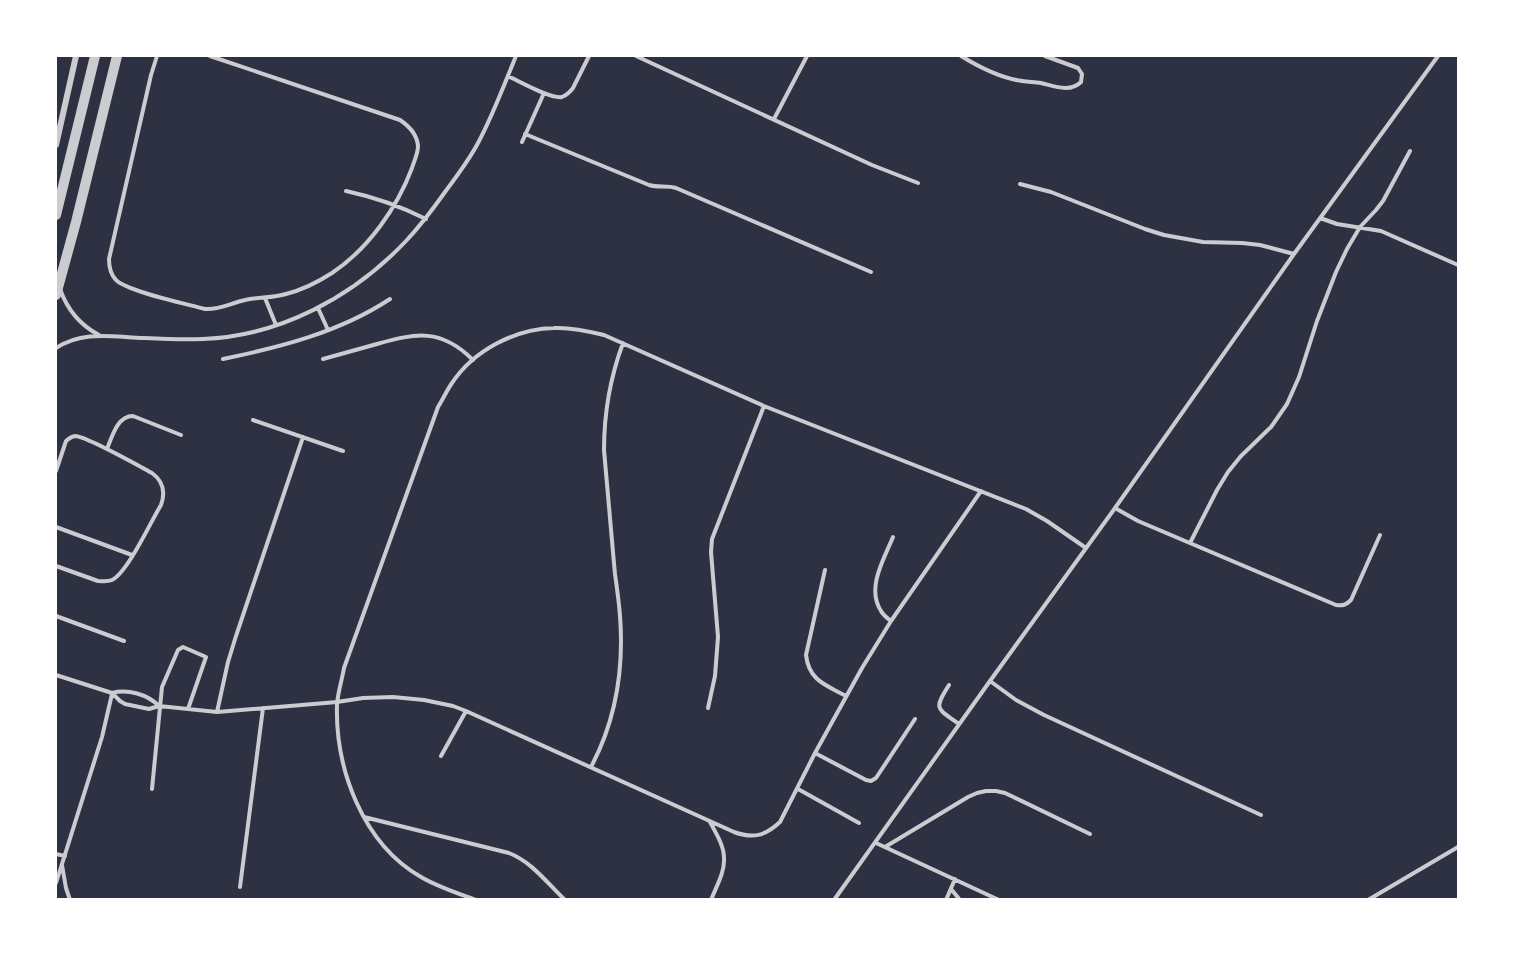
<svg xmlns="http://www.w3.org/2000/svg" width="1514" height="955" font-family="'Exo 2',sans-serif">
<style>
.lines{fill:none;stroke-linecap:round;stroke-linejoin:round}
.service{stroke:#caccd0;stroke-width:4}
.minor{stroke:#caccd0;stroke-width:6}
.tertiary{stroke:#caccd0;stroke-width:10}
</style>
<rect width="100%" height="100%" fill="#2d3142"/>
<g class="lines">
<path class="service" d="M157 56 151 75 109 259C109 267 110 274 116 280 126 291 187 304 205 309 220 310 231 303 245 300 259 297 273 298 286 294 302 290 318 282 332 273 368 249 397 208 412 168 414 161 418 154 418 146 417 134 409 126 400 120L210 56
M636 56 872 165 918 183
M961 56C979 67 1000 78 1022 81 1028 82 1034 82 1041 83 1054 86 1070 93 1081 82L1082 74 1078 68 1045 56
M508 76C519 81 550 99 562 97 567 95 570 92 573 88L589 56
M774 119 807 56
M525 134 649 185C658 188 667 185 676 188L871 272
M522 142 544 93
M1020 184 1051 192 1145 229 1164 235 1203 242 1242 243 1260 245 1294 254
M346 191C374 197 400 206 426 219
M1320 218 1337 224 1381 231 1458 265
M60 289C67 309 80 325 99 335
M265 298 276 325
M318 308 328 330
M56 348C83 330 113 337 144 338 163 339 183 340 203 339 280 336 353 297 406 241 420 226 433 209 445 192 457 176 469 160 478 143 493 115 504 85 516 56
M223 359C281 347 340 332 390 299
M323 359C341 354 359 349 377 344 416 333 441 328 473 360
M253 420 343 451
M107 449C112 437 117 416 133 416L181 435
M56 471 66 441C70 438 70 437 75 436 86 436 139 466 152 473 163 481 166 491 161 505 151 521 128 572 112 580 107 582 103 581 98 581L56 566
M1115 508 1138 521 1336 605C1343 606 1346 605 1351 600L1380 535
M56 527 132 555
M1190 543 1217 490 1228 472 1241 456 1271 427 1287 404 1299 377 1317 321 1336 272 1347 249 1360 227 1376 210 1383 201 1410 151
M825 570 806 655C809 681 826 685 846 696
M56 616 124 641
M891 621C887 618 883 615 881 611 866 588 884 559 893 537
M56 675 112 693 120 701 125 704 149 709 159 706 217 712 337 702 363 698 393 697 424 700 453 706 466 711 734 832C753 839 765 836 780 822L815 753 862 668 891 621 981 491
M990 681 1016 700 1044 715 1261 815
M949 685C933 710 937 708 959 724
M112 693C128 689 147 694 159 706
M708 708 715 676 718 637 711 552 712 539 764 406
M217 712 228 662 236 636 303 437
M815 753 866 780 871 781 876 778 915 719
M441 756 466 711
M591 767C616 720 624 668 620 616 619 602 617 588 615 574 611 533 608 492 604 450 604 413 610 378 623 343
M152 789 162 687 178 650 183 647 206 657 188 709
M798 789 859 823
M364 817 509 853C532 862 547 883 565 900
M710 822C716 833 724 846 724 858 725 872 716 887 711 900
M876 843 999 900
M885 847 968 797 977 793 986 791H996L1005 793 1090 834
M56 854 65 856
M62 865 66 888 70 900
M56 883 102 737 112 694
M240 887 263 708
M951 889 960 900
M476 900C457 893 438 887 421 877 363 844 335 769 337 704 338 692 342 680 344 668L438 407C443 399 447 390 452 383 474 350 515 329 554 328 571 327 588 331 604 335L764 406 1026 509 1047 521 1086 548
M834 900 990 681 1115 508 1294 254 1438 56
M946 900 955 879
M1368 900 1458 847"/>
<path class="minor" d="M56 145 76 56"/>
<path class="tertiary" d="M56 215 95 56
M56 295 76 222 117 56"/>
</g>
<rect width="1514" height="955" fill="none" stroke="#ffffff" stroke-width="114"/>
</svg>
